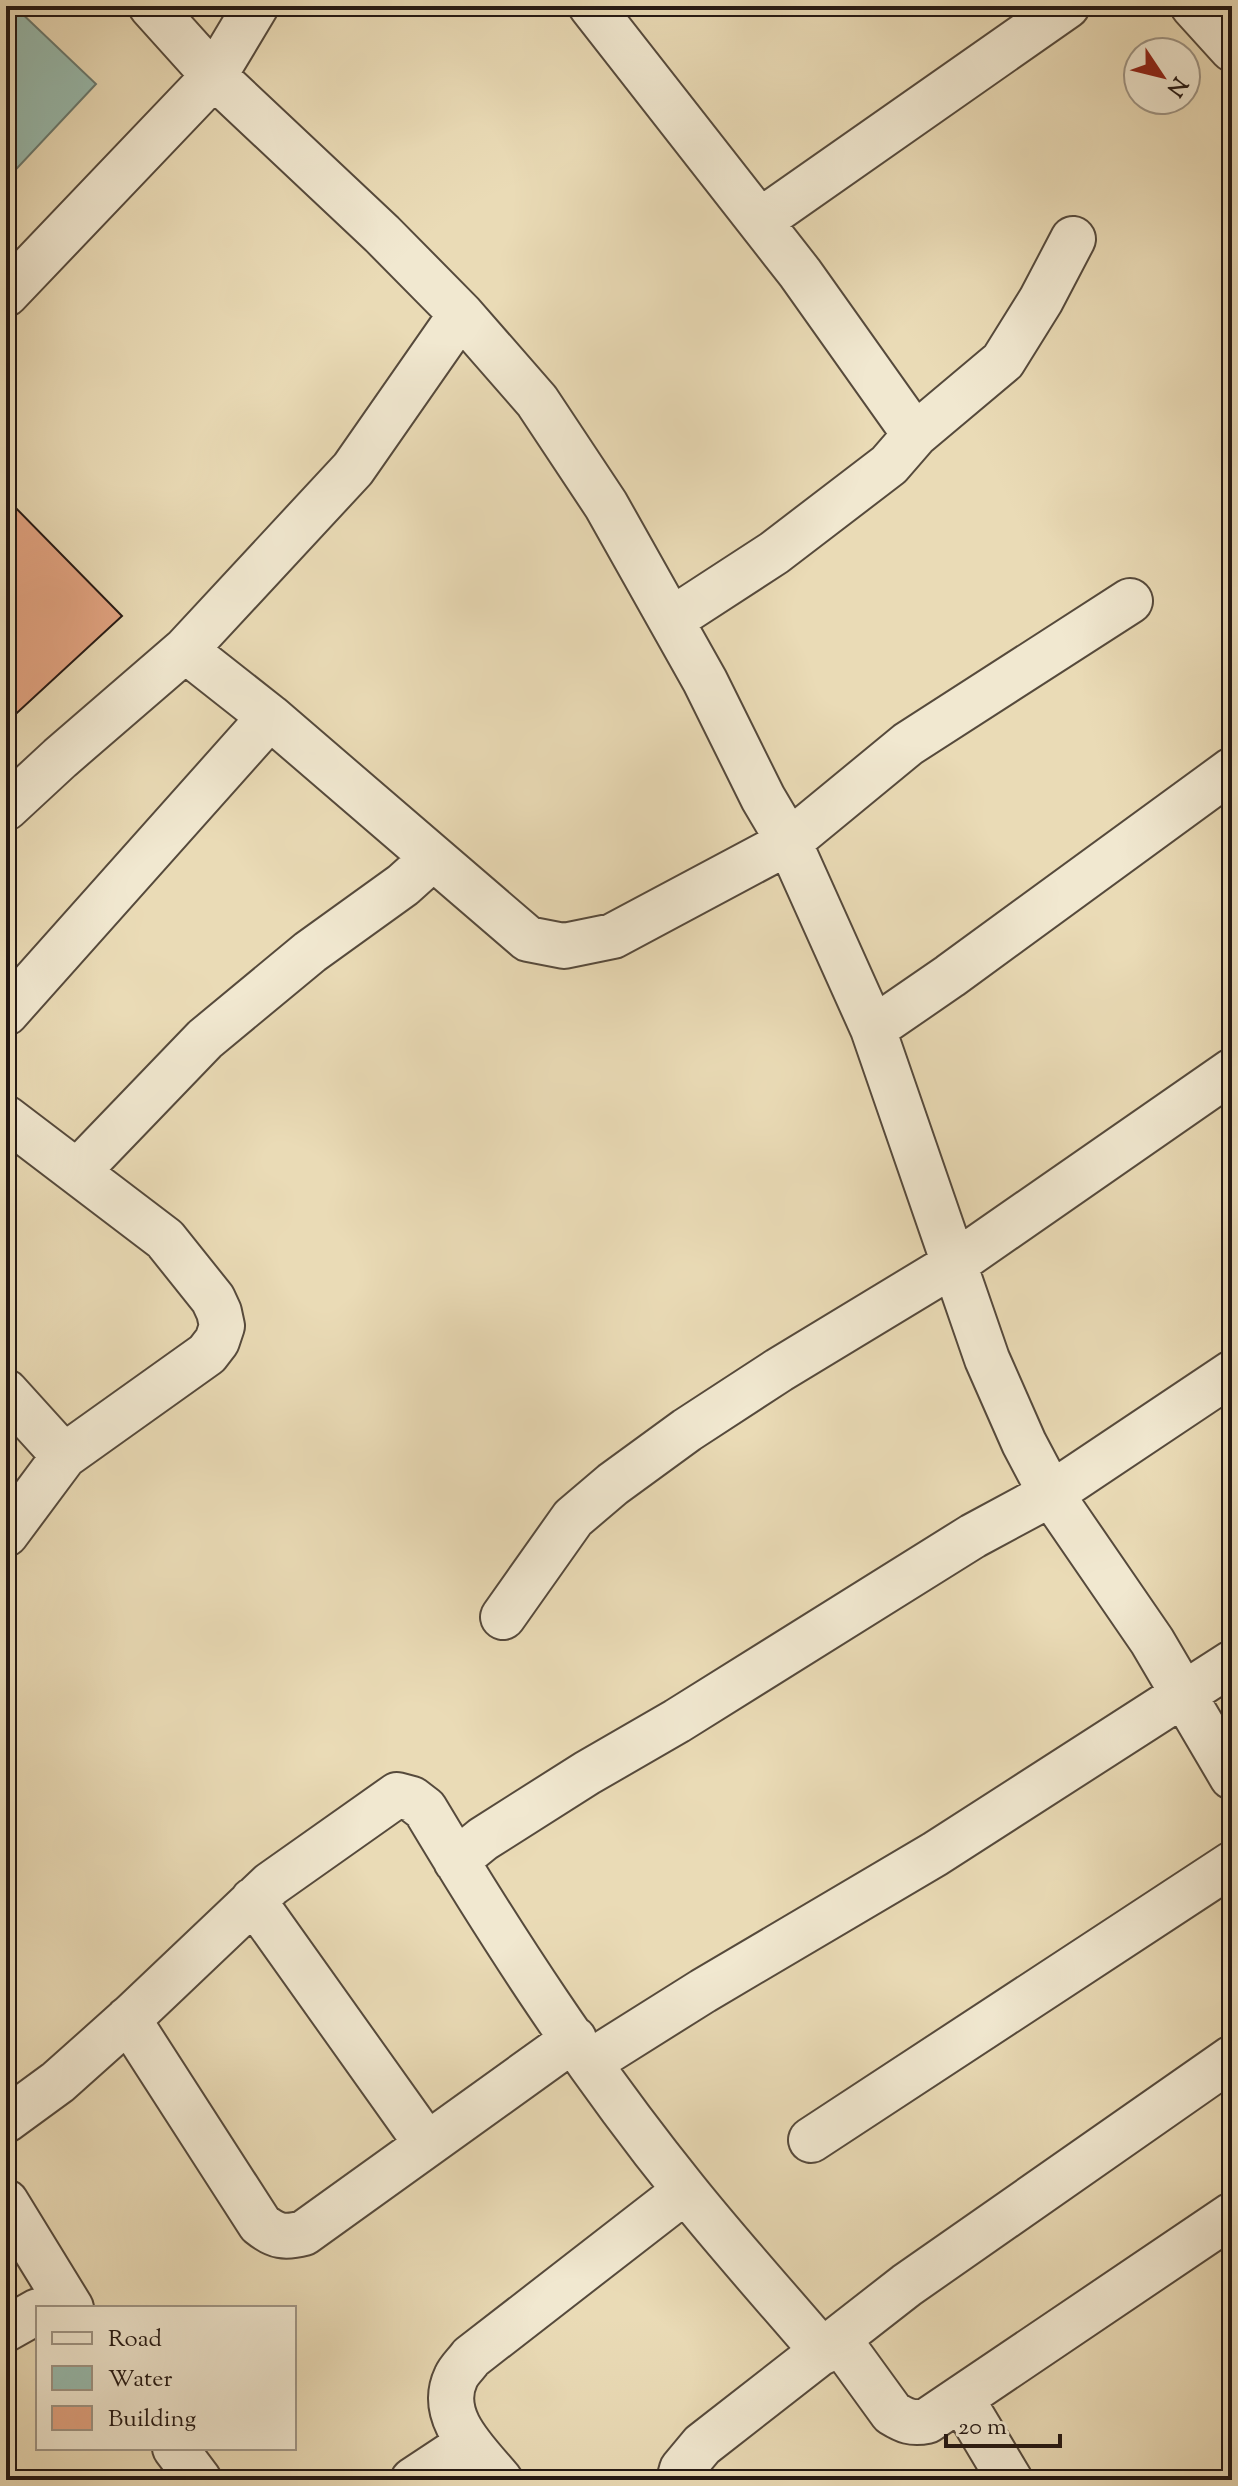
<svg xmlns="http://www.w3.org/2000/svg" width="1238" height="2486" font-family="'Sorts Mill Goudy',serif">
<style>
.water{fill:#98bbae;stroke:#6a7a70;stroke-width:2}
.building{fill:#e3a482;stroke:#251914;stroke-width:2}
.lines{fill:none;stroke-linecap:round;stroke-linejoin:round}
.minor-casing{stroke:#564a3c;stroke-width:48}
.minor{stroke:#f1e8d0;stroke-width:44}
</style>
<rect width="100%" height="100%" fill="#eadbb6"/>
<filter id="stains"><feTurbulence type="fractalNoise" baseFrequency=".0025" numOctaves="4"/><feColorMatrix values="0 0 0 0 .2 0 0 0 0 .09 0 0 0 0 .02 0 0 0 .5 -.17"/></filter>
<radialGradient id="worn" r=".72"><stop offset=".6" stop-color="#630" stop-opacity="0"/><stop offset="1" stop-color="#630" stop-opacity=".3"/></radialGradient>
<path class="water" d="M6 6H14L96 84 6 180Z"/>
<path class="building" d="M6 498 122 616 6 723Z"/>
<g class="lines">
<g class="minor-casing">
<path id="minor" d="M591 6 800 273 915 435
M1193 6 1232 49
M760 221 1067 6
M6 294 214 76 256 6
M461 314 537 401 606 505 705 681 763 798 789 842 873 1029 987 1359 1024 1443 1051 1494 1152 1641 1232 1777
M671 620 774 553 889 465 915 435 1003 361 1041 300 1073 239
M185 650 270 717 528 939 564 946 613 936 789 842 908 744 1130 601
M6 808 60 758 185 650 353 469 461 314 382 234 214 76 151 6
M6 1013 270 717
M873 1029 950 976 1232 770
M6 1118 165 1239 213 1299 219 1312 222 1326 217 1341 207 1354 64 1456 6 1534
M77 1172 205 1039 310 952 403 885 433 858
M6 1392 64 1456
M503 1617 573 1518 613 1484 687 1430 779 1370 954 1264 1232 1071
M456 1861 483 1839 587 1773 677 1721 973 1536 1051 1494 1232 1373
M253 1900 426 2143
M128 2019 260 2224C276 2237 285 2238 304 2233L574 2039
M590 2062 703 1991 935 1854 1232 1663
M6 2120 58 2082 133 2015 271 1884 397 1795 412 1799 425 1809C504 1941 588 2070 685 2190 729 2245 777 2298 823 2352
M811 2140 1232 1864
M6 2202 71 2308
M6 2329 38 2311
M839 2340 892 2413C905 2421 912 2424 927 2421L1232 2215
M961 2398 1010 2480
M175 2448 199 2480
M413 2480 469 2443
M500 2480C477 2452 437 2417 456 2377 459 2370 466 2364 471 2357L685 2191
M679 2480 682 2469 702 2445 907 2285 1232 2058"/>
</g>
<use href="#minor" class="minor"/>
</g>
<rect width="1238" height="2486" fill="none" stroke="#eadbb6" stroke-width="32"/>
<rect x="8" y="8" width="1222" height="2470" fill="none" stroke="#251914" stroke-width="4"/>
<rect x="16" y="16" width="1206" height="2454" fill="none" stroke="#251914" stroke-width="2"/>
<rect x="36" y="2306" width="260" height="144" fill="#f1e8d0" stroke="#9f9585" stroke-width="2"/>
<rect x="52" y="2332" width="40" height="12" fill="#f1e8d0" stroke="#9f9585" stroke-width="2"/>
<text x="108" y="2346" font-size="24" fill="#251914">Road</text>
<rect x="52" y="2366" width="40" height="24" fill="#98bbae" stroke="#9f9585" stroke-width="2"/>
<text x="108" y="2386" font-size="24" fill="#251914">Water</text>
<rect x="52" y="2406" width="40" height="24" fill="#e3a482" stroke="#9f9585" stroke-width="2"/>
<text x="108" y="2426" font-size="24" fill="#251914">Building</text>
<g transform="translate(1162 76) rotate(125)"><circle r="38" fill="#f1e8d0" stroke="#9f9585" stroke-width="2"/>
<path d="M0-6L14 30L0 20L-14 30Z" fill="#8f2418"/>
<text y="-12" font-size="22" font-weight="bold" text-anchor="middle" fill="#251914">N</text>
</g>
<path d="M946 2434v12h114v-12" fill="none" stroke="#251914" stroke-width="4"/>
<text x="958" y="2434" font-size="24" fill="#251914" stroke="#f1e8d0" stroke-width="6" paint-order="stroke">20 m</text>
<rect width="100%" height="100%" filter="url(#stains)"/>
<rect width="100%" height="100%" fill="url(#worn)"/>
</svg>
